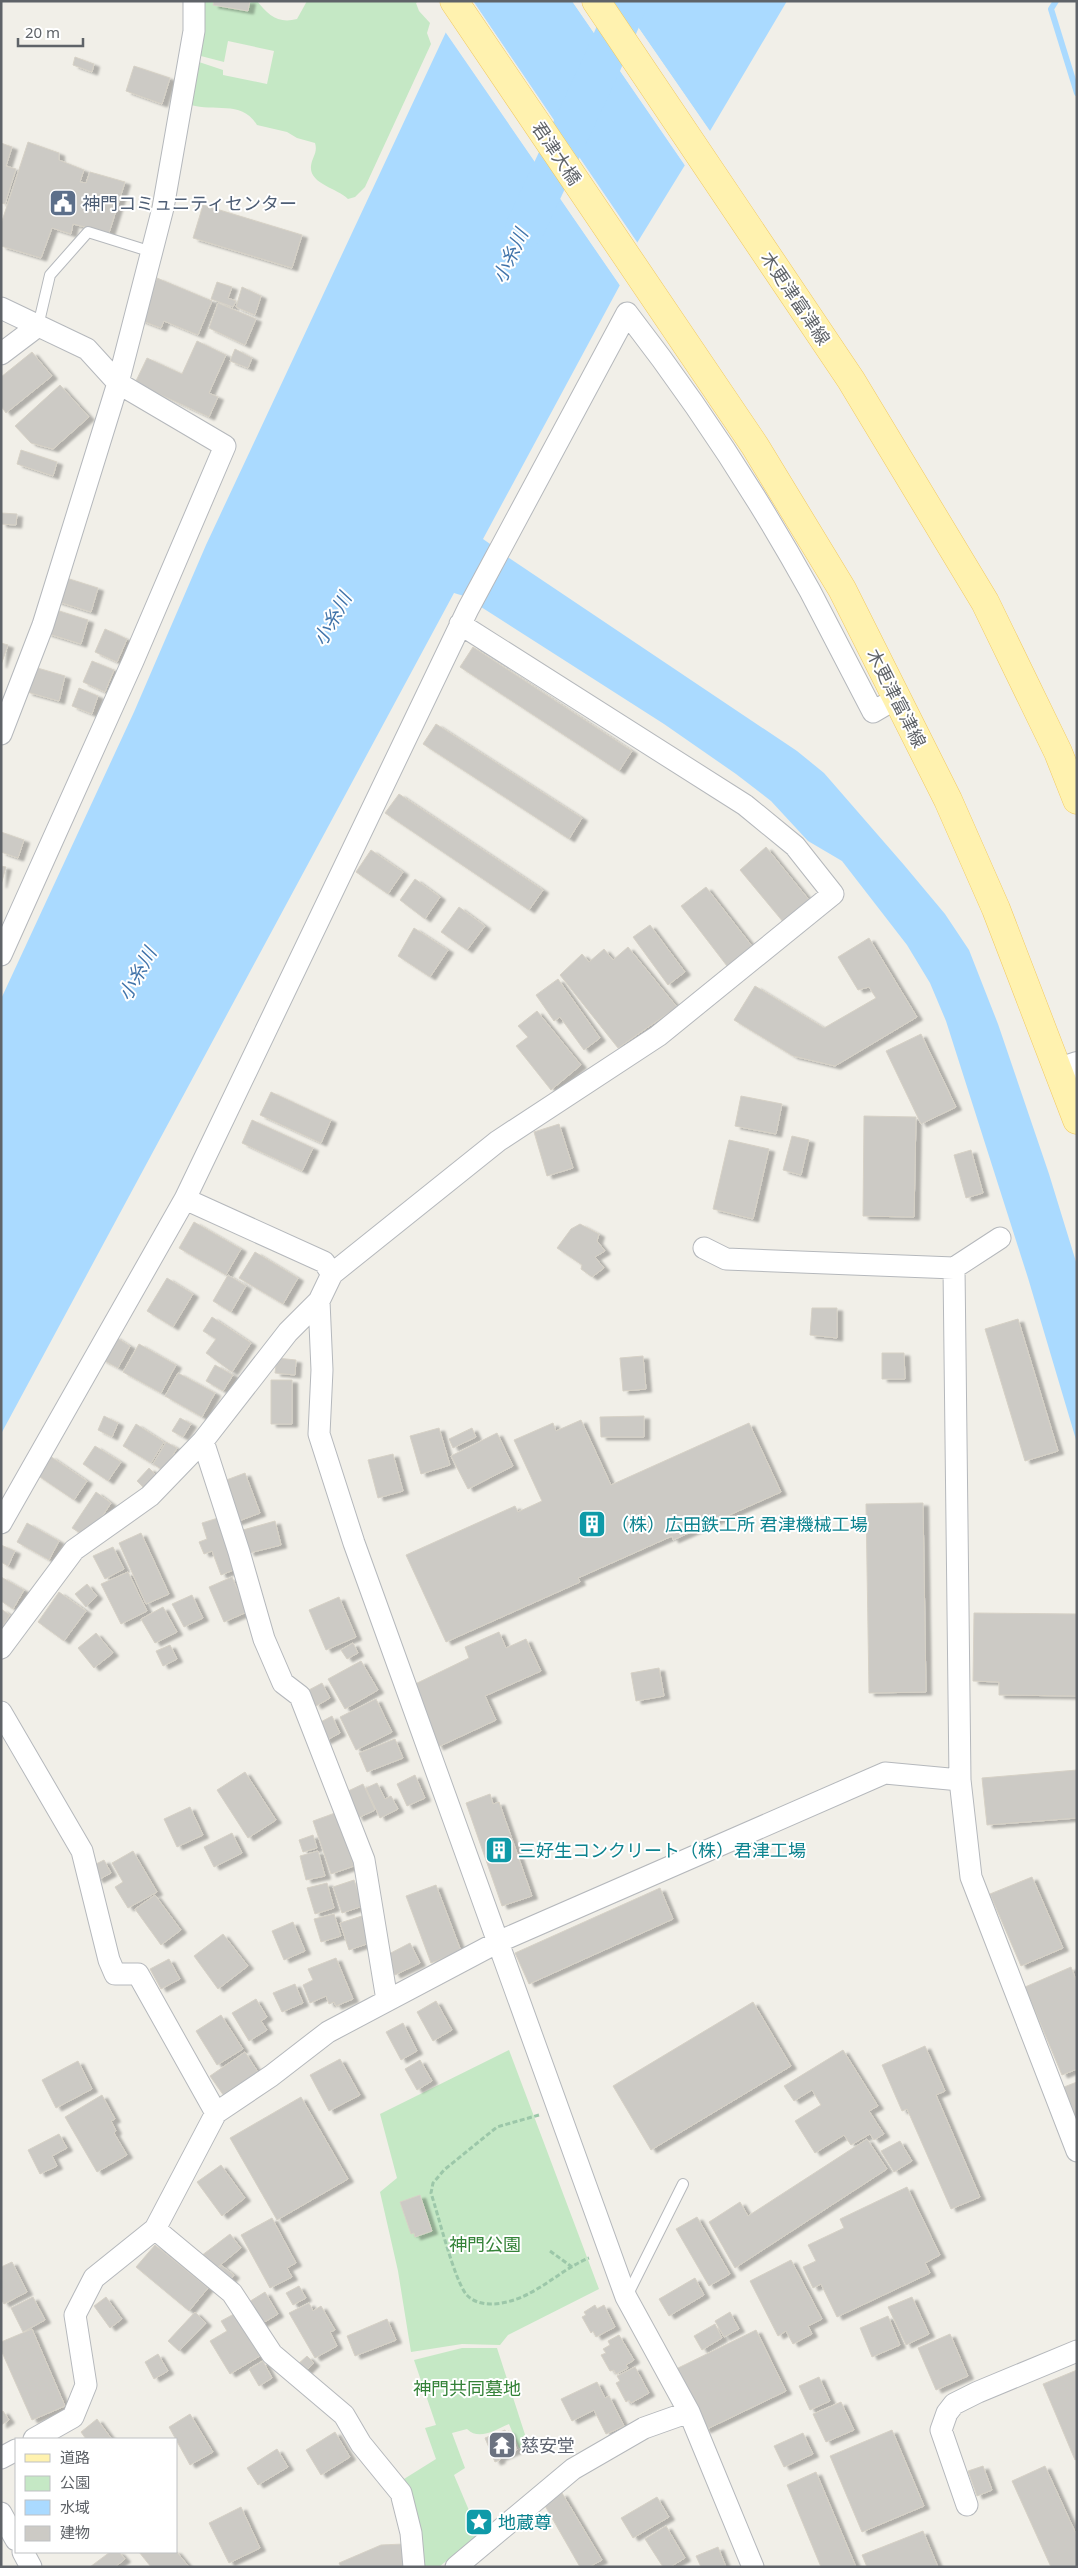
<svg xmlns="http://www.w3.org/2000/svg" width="1078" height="2568" font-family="'Noto Sans','Noto Sans JP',sans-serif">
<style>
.green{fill:#c5e8c5}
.water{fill:#aadaff}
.pier{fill:#f1efe8}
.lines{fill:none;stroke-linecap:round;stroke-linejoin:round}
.stream{stroke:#aadaff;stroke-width:6}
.river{stroke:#aadaff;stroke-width:39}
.building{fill:#cccac5;stroke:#d6d1c6;filter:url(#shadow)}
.service-casing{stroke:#b5b8bc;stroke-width:12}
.minor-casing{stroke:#b5b8bc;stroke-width:23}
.tertiary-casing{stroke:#b5b8bc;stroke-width:28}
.primary-casing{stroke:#f2c960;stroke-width:29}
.path{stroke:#9cc7a9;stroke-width:3;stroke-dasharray:5 2.5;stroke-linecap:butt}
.service{stroke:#fff;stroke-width:10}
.minor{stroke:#fff;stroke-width:21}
.tertiary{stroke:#fff;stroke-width:26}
.primary{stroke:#fff2af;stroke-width:28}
.labels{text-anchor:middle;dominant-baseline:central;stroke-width:4;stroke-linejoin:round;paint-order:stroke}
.street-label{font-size:18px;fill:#5f6368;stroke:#fff}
.service-label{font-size:18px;fill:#4e5e75;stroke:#fff;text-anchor:start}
.culture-label{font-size:18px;fill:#0d838f;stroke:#fff;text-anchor:start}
.park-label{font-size:18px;fill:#348238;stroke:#fff}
.worship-label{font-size:18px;fill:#5b616d;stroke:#fff;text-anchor:start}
.water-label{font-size:19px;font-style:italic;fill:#4174aa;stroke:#fff}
</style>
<defs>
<filter id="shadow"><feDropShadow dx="5.5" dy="3" stdDeviation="1" flood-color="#0004"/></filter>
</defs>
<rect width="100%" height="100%" fill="#f1efe8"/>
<path class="green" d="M205 1H214L213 5 248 11 250 1H257C268 15 278 24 297 19L307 1H419L416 3 419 11 430 23 427 33 431 44 365 187 355 197 348 199C337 188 309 184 311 166 312 157 318 153 315 143L297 138 287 132 257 125C242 100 214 112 191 105L199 62 223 70V75L267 84 274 51 228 41 224 62 197 55Z
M509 2050 599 2289 508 2335 500 2345 462 2344 411 2352 398 2271 380 2192 397 2178 380 2114Z
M462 2348H497L529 2447 519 2448 509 2424C495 2430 479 2441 467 2429L452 2433 465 2468 454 2475 479 2534 439 2567H424L412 2496 404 2479 436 2459 425 2428 436 2425 414 2360Z"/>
<path class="water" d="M473 1H572L685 165 637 243Z
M620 1H787L710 131Z
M446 32 620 285 483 539 493 546 467 597 454 593 1 1434V999L134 712 206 545Z
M506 556 797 751 824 773 904 865 945 914 969 950 998 1024 1049 1174 1077 1265V1443L1028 1278 946 1021 930 983 907 945 842 861 808 841 771 801 736 774 664 724 478 605Z"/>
<path class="pier" d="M470 1H473L639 245H635Z
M572 1H575L687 163 686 167Z
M618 1H620L711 133 708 132Z
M444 30H448L622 284 621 287Z"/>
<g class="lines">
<path class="stream" d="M1056 1 1051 9 1077 93"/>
<path class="river" d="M525 228 600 68 629 1"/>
</g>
<path class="building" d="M214 1H250L248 11 213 5Z
M75 57 94 64 92 72 73 65Z
M134 66 170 78 162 104 126 91Z
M28 142 59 153V160L84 170 80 182 86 183 90 172 125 182 109 233 73 224 71 234 52 228 41 258 1 246V224Z
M1 143 12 147 6 166 16 169 5 204 1 203Z
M203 205 302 235 292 268 193 238Z
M157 278 212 301 198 335 164 321 161 328 140 320Z
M217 282 232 287 228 298 236 301 233 307 211 299Z
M242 287 261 296 255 315 236 307Z
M218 303 256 319 245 345 209 328Z
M197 341 226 355 209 393 218 397 209 417 135 383 147 358 182 374Z
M235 349 252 358 248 368 230 361Z
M32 352 52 376 6 413 1 406V377Z
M60 385 89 417 53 449 31 443 15 426Z
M21 450 57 462 53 476 17 464Z
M1 513 17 514 16 525 1 524Z
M63 577 98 588 91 612 56 601Z
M53 609 88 620 81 644 46 633Z
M105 629 127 639 117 662 95 652Z
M1 643 8 645 1 665Z
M473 647 632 751 619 771 460 667Z
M92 661 114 670 105 692 83 682Z
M34 667 65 676 59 701 27 692Z
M79 688 98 696 92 714 72 706Z
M436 724 582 818 569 839 423 744Z
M399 794 543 890 529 910 385 813Z
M1 832 24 840 18 858 1 852Z
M766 847 810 901 784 923 740 870Z
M371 850 403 872 388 894 356 872Z
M1 866 6 867 1 885Z
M415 879 440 897 425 919 400 900Z
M706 887 752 946 727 966 681 906Z
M459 907 485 926 467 950 441 932Z
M650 925 685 972 668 985 633 937Z
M414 928 448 950 430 977 398 956Z
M869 938 917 1017 835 1066 793 1056 734 1020 755 986 824 1028 876 998 869 987 858 990 838 957Z
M628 947 677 1007 618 1048 560 975 582 954 589 962 604 949 613 960Z
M558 979 600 1038 584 1050 560 1017 554 1021 536 995Z
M537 1011 581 1065 551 1090 516 1046 528 1037 518 1026Z
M921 1034 956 1107 921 1124 886 1051Z
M271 1092 331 1120 321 1143 260 1115Z
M741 1096 782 1104 776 1134 735 1126Z
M864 1116 916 1117 914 1217 863 1216Z
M252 1120 313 1148 302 1171 242 1143Z
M559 1124 573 1168 547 1176 534 1132Z
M792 1136 809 1140 801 1175 783 1170Z
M729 1140 769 1149 753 1219 713 1209Z
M971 1150 983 1193 966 1198 954 1155Z
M194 1222 241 1249 226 1275 179 1248Z
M580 1224 599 1234 597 1241 605 1251 595 1257 604 1268 592 1277 581 1269 582 1265 557 1248 571 1229Z
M255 1252 298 1278 283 1304 239 1278Z
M228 1275 246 1286 231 1312 213 1301Z
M167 1278 193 1294 173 1327 147 1311Z
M812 1308H837V1338L810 1335Z
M212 1317 251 1343 232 1372 206 1353 216 1339 203 1331Z
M1018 1319 1058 1451 1025 1461 985 1329Z
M114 1336 130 1346 118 1368 101 1359Z
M139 1344 176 1365 161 1393 123 1372Z
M882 1353H904L905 1379H882Z
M643 1356 646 1389 623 1391 620 1358Z
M277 1358 296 1360 295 1375 275 1373Z
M215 1365 233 1375 223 1391 206 1381Z
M178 1373 215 1393 202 1417 165 1396Z
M271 1380H292V1424H271Z
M104 1416 118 1423 112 1437 98 1430Z
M644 1416V1437H601L600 1417Z
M180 1418 191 1424 183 1437 172 1431Z
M581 1420 611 1485 749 1423 781 1492 673 1540 672 1536 578 1578 580 1582 446 1642 406 1555 515 1506 518 1512 542 1501 514 1440 553 1423 556 1431Z
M136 1424 164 1442 151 1463 123 1446Z
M439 1428 450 1465 421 1474 410 1436Z
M472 1428 476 1437 453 1448 449 1439Z
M497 1433 513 1466 468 1489 451 1456Z
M166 1442 177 1448 164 1471 153 1464Z
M95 1446 121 1462 108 1481 83 1464Z
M393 1454 403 1491 378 1498 368 1460Z
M50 1456 87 1481 74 1500 37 1475Z
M149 1468 156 1475 144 1488 137 1481Z
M245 1473 260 1513 236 1522 221 1482Z
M96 1492 111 1503 88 1538 72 1528Z
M923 1503 926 1692 869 1693 866 1504Z
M218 1518 236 1569 221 1575 212 1551 204 1554 199 1542 207 1539 202 1523Z
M275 1521 281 1545 249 1553 243 1530Z
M27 1523 59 1541 49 1560 17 1542Z
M141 1533 169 1594 146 1604 119 1543Z
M1 1545 15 1551 8 1566 1 1562Z
M113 1547 124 1569 105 1579 93 1556Z
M128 1572 147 1611 121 1624 101 1584Z
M1 1577 24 1590 13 1609 1 1601Z
M232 1577 247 1612 224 1622 209 1587Z
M87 1584 97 1596 86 1607 75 1594Z
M59 1592 86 1611 64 1641 38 1622Z
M192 1595 203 1618 184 1627 172 1604Z
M339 1597 356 1637 326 1650 309 1610Z
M163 1607 177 1632 155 1643 141 1619Z
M1 1609 10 1615 1 1629Z
M974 1613 1077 1614V1696L999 1695V1682L973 1681Z
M499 1632 506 1648 526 1639 541 1671 485 1696 496 1720 438 1747 411 1686 469 1658 465 1647Z
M96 1633 113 1653 94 1668 78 1648Z
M353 1643 358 1653 347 1659 341 1650Z
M170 1645 177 1659 163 1666 156 1651Z
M361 1661 378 1690 345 1709 328 1679Z
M659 1668 664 1696 636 1701 631 1673Z
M322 1683 330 1698 316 1706 307 1691Z
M376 1699 392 1732 356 1750 340 1717Z
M332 1716 340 1733 325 1741 317 1724Z
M395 1739 403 1758 367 1772 359 1753Z
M1077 1770V1818L987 1825 982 1778Z
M245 1772 276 1820 248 1838 217 1790Z
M415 1775 425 1798 407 1806 397 1784Z
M377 1783 385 1799 391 1796 398 1809 380 1818 366 1788Z
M363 1784 375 1810 358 1818 346 1792Z
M490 1794 493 1804 499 1802 532 1896 502 1906 466 1803Z
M190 1807 203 1835 177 1847 164 1819Z
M335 1813 354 1866 331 1874 313 1821Z
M232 1833 242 1853 214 1867 204 1847Z
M313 1835 317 1848 303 1852 299 1840Z
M133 1851 157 1892 128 1908 115 1887 123 1882 112 1863Z
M318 1851 325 1876 306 1880 300 1856Z
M104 1860 111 1873 98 1880 90 1867Z
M1032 1877 1063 1948 1021 1966 990 1894Z
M354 1880 363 1906 342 1913 333 1887Z
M327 1883 334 1908 315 1914 307 1888Z
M436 1885 461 1951 431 1963 406 1896Z
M660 1888 673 1919 529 1984 515 1953Z
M155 1895 181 1930 161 1945 135 1909Z
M334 1914 341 1936 321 1942 314 1919Z
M362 1916 370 1943 349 1950 340 1923Z
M293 1922 305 1951 284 1960 272 1931Z
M223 1934 248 1966 218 1989 194 1956Z
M410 1943 420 1963 395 1975 385 1956Z
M336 1958 353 1999 336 2006 334 2002 329 2004 326 1996 310 2003 303 1985 313 1980 308 1969Z
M169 1959 180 1979 161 1989 150 1969Z
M1071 1967 1077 1982V2069L1062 2075 1025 1987Z
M295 1984 303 2003 282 2012 273 1993Z
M256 1999 267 2017 261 2021 267 2030 249 2041 232 2013Z
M436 2001 452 2030 433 2041 417 2012Z
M753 2002 791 2066 651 2150 613 2086Z
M221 2015 243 2049 217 2065 196 2031Z
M403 2023 417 2051 401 2060 386 2032Z
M925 2046 945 2091 936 2095 980 2197 951 2209 907 2109 902 2111 882 2065Z
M843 2050 878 2106 869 2111 884 2134 874 2140 870 2134 851 2145 844 2135 815 2153 795 2121 821 2105 812 2090 794 2101 784 2086Z
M245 2052 258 2072 224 2096 210 2076Z
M340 2059 360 2095 329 2111 310 2075Z
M420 2060 432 2081 417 2090 405 2069Z
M78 2061 92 2089 56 2108 42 2080Z
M1077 2082V2121L1064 2087Z
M102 2095 115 2119 111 2121 116 2131 114 2133 127 2155 97 2172 65 2117Z
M301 2097 348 2179 277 2220 230 2138Z
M59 2134 67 2148 52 2156 57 2166 40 2174 28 2150Z
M867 2139 887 2169 735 2268 709 2222 740 2202 748 2216Z
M900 2141 912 2161 894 2172 881 2151Z
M221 2165 245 2198 222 2216 197 2182Z
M907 2187 940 2255 925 2263 930 2273 837 2317 821 2284 813 2288 803 2267 816 2261 808 2245 844 2228 840 2219Z
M420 2195 432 2231 415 2237 414 2233 411 2234 400 2202Z
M697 2217 730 2274 709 2286 676 2229Z
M272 2218 296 2263 287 2268 292 2277 270 2288 241 2235Z
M230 2234 241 2248 213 2271 201 2256Z
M155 2245 208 2288 189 2311 136 2267Z
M791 2260 822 2319 808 2326 812 2334 793 2344 786 2331 778 2336 750 2281Z
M12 2262 27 2292 4 2304 1 2299V2267Z
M221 2265 234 2275 229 2281 217 2272Z
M695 2278 704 2295 669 2316 659 2299Z
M299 2286 306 2298 293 2305 286 2293Z
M265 2292 278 2314 256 2327 244 2305Z
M33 2297 45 2320 23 2332 11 2308Z
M106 2297 122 2319 110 2328 94 2306Z
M912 2297 929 2334 906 2345 888 2307Z
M309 2303 313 2311 321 2306 335 2330 330 2332 337 2346 315 2358 289 2313Z
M595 2305 597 2309 604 2305 615 2327 596 2337 593 2331 591 2333 582 2317 586 2315 584 2312Z
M195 2312 206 2323 179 2351 168 2341Z
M730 2312 739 2329 724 2337 715 2321Z
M234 2314 260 2356 230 2374 210 2341 227 2331 221 2321Z
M888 2316 900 2345 872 2357 860 2328Z
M387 2319 396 2340 355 2356 347 2336Z
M715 2324 722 2338 702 2350 694 2336Z
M32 2329 65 2406 32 2420 1 2350V2342Z
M756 2330 786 2391 705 2430 676 2369Z
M950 2334 968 2376 936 2390 918 2348Z
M619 2335 634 2360 626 2365 628 2368 616 2374 614 2370 610 2371 601 2355 606 2353 603 2349 610 2345 608 2341Z
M158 2354 168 2371 154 2379 145 2362Z
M307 2356 314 2363 304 2373 297 2365Z
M263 2361 272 2378 259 2386 249 2369Z
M635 2367 649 2393 631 2403 629 2400 626 2402 616 2383 620 2381 617 2376Z
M1077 2370V2459L1075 2460 1043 2384Z
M819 2377 830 2401 810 2410 799 2386Z
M597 2382 605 2398 609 2396 624 2426 606 2434 594 2410 572 2421 561 2399Z
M841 2402 854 2430 826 2442 813 2414Z
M3 2411 9 2420 1 2425V2412Z
M190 2414 213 2452 190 2465 169 2427Z
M97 2419 111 2438 110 2439H86L81 2432Z
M505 2430 506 2432 509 2431 517 2450 499 2458 500 2460 495 2462 485 2438Z
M892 2430 924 2506 862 2532 830 2456Z
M335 2432 350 2457 321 2475 306 2450Z
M803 2433 813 2454 784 2467 774 2446Z
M277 2449 288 2467 258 2485 247 2468Z
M983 2466 992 2490 977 2496 968 2471Z
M1045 2466 1077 2536V2567H1051L1012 2481Z
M816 2472 856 2567H821L787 2485Z
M562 2493 602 2560 589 2567H580L544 2504Z
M657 2497 669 2517 633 2538 621 2518Z
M241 2507 260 2548 229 2563 209 2523Z
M666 2526 685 2558 670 2567H663L645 2539Z
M923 2531 938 2567H867L862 2555Z
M403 2544 405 2567H341L339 2563 381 2545Z
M718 2547 726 2567H701L696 2556Z
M176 2551 189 2567H151L139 2552Z
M110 2552H119L125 2559 115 2567H90Z"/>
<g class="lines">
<g class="service-casing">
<path id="service" d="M38 326 50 275 88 232 152 252
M627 2296 683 2184"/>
</g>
<g class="minor-casing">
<path id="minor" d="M1 308 87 349 118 383 225 446 133 661 1 955
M1 354 38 326
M1 734 43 625 118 383 163 208 194 31V1
M185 1199 324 1262 332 1274
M1000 1238 954 1268 960 1780 971 1877 1077 2151
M704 1248 726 1259 954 1268
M319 1301 322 1370 319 1434 354 1543 626 2297 689 2412 753 2567
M203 1441 239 1552 264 1639 283 1683 300 1696 364 1860 387 2000
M1 1523 185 1199 468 609 627 313C693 398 758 497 810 591 831 631 852 672 873 712L897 698
M1 1648 74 1550 150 1496 203 1441 288 1332 319 1301 332 1274 498 1141 658 1036 833 894 795 846 745 805 460 624
M1 1712 82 1851 109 1960 115 1974H138L216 2113
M155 2229 232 2293 272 2354 344 2415 361 2444 401 2493 411 2533 414 2567
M34 2439 73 2417 86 2385 75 2315 94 2278 155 2229 216 2113 271 2076 328 2032 498 1942 885 1773 960 1780
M1 2458 16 2450
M967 2505 941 2430 947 2413 954 2404 978 2392 1077 2351
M1 2513 16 2540
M23 2552 31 2567
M456 2567 573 2469 644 2428 689 2412"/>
</g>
<g class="tertiary-casing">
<path id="tertiary" d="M1059 1071 1077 1065"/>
</g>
<g class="primary-casing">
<path id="primary" d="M454 1 755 446 842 589 948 800 996 909 1077 1120
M596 1 851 380 985 602 1058 752 1077 800"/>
</g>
<path class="path" d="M539 2115 497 2127 444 2170 433 2183 431 2193C438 2214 454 2279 466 2294 481 2312 514 2302 530 2293 551 2282 567 2267 589 2258
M550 2251 572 2267"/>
<use href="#service" class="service"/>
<use href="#minor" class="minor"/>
<use href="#tertiary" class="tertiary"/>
<use href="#primary" class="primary"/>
</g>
<defs>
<g id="civic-square" transform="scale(1.4375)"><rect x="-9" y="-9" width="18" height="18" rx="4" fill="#5c6f8a" stroke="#fff"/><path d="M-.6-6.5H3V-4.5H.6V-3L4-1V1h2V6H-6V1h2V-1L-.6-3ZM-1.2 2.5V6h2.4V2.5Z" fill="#fff"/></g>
<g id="building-square" transform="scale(1.4375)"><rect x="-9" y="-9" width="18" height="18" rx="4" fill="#0f9aa8" stroke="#fff"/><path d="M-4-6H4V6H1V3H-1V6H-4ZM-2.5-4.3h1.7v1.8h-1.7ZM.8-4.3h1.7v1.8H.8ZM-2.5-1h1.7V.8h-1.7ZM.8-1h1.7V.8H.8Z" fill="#fff"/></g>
<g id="temple-square" transform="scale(1.4375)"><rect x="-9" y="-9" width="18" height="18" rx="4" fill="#6b7280" stroke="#fff"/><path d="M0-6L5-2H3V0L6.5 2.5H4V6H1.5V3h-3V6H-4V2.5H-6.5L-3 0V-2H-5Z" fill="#fff"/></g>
<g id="sight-square" transform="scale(1.4375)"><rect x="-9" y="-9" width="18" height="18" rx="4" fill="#0f9aa8" stroke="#fff"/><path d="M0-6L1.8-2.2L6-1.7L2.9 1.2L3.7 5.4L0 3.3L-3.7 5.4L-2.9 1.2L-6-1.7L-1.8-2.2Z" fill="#fff"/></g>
</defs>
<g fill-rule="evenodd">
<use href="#civic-square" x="63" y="203"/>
<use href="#building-square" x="592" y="1524"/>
<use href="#building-square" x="499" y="1850"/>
<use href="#temple-square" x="502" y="2445"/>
<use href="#sight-square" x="479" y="2522"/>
</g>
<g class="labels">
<g class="street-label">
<text transform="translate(557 153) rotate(56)">君津大橋</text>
<text transform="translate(796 298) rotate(56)">木更津富津線</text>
<text transform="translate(897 698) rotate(63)">木更津富津線</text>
</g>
<g class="service-label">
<text x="82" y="203">神門コミュニティセンター</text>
</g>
<g class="culture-label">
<text x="611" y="1524">（株）広田鉄工所 君津機械工場</text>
<text x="518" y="1850">三好生コンクリート（株）君津工場</text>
<text x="498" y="2522">地蔵尊</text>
</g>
<g class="park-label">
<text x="485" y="2244">神門公園</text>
<text x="467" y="2388">神門共同墓地</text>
</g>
<g class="worship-label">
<text x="521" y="2445">慈安堂</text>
</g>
<g class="water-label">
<text transform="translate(510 256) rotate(-65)">小糸川</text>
<text transform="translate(332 619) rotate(-61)">小糸川</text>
<text transform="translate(137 974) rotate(-61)">小糸川</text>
</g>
</g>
<rect width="1078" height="2568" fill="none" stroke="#5f6368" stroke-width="5"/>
<rect x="15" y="2438" width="162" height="115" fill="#ffffff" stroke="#bfc1c3"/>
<rect x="25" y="2454" width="25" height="8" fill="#fff2af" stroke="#bfc1c3"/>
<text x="60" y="2463" font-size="15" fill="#5f6368">道路</text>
<rect x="25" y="2476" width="25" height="15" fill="#c5e8c5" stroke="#bfc1c3"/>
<text x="60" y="2488" font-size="15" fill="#5f6368">公園</text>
<rect x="25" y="2500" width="25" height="15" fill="#aadaff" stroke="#bfc1c3"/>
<text x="60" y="2513" font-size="15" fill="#5f6368">水域</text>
<rect x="25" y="2526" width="25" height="15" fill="#cccac5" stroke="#bfc1c3"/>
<text x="60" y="2538" font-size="15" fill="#5f6368">建物</text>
<path d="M18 38v8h65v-8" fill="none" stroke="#5f6368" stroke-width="2.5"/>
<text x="25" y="38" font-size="15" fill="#5f6368" stroke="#ffffff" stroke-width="4" paint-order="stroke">20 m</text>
</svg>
